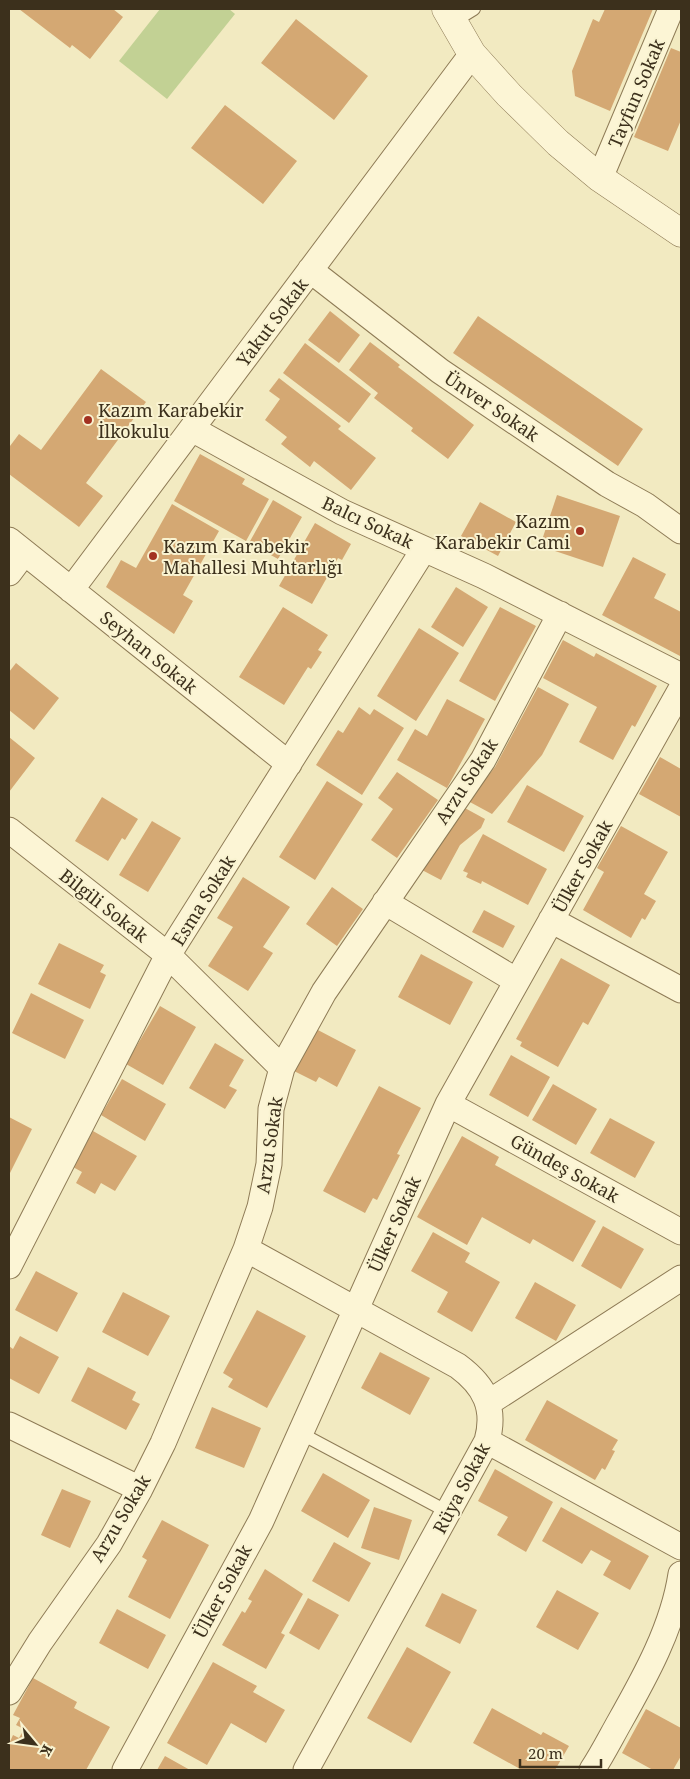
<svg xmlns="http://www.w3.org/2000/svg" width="690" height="1779" font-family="'Noto Serif',serif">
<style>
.green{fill:#c2d194}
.building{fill:#d4a873}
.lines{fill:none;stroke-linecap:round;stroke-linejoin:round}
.service-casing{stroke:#8e7b56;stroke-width:14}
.minor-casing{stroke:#8e7b56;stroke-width:27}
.tertiary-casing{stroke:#8e7b56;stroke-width:29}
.service{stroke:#fcf5d5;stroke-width:12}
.minor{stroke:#fcf5d5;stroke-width:25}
.tertiary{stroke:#fcf5d5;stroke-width:28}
.poi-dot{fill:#a33120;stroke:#f9f3d1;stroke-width:2}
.labels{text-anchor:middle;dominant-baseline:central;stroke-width:4;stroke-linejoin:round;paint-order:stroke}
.street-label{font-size:18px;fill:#3c301c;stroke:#f9f3d1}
.poi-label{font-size:18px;fill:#3c301c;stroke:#f9f3d1;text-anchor:start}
</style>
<rect width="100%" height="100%" fill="#f2eac1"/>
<path class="green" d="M160 9H229L235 14 167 99 119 61Z"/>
<path class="building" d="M19 9H113L123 17 90 59 72 45 70 48Z
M605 9H653L610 111 575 96 572 71 593 19 599 22Z
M296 19 368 76 334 120 261 63Z
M671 48 681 52V120L668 151 634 137Z
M225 105 297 161 263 204 191 148Z
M330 311 360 335 339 363 308 340Z
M478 316 643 429 618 466 453 353Z
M370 342 400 365 398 367 474 425 448 459 411 431 413 428 374 398 378 393 349 370Z
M305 343 371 394 349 423 283 373Z
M101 369 146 402 86 483 103 496 79 527 9 474V445L10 446 19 434 41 450Z
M279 378 341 426 338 429 376 458 351 490 314 461 310 467 281 444 287 437 265 420 280 399 269 391Z
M200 454 245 479 242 484 269 499 246 541 174 501Z
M557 495 620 516 603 567 540 546Z
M273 500 302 517 278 559 249 543Z
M480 502 516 522 498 556 461 536Z
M172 504 219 531 183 595 193 601 174 634 106 587 121 560 136 568Z
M315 523 351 544 342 560 338 558 312 604 279 586Z
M633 557 666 574 654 598 681 612V653L680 656 602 615Z
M456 587 488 607 463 647 431 627Z
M283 607 328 635 318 650 322 652 311 669 308 667 284 705 239 677Z
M500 607 536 626 495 701 459 681Z
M419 628 459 653 416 721 377 696Z
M563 640 594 657 596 653 657 686 635 727 632 725 613 760 579 742 597 707 543 678Z
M16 663 59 698 34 730 9 710V672Z
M538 687 569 704 542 755 492 814 468 801 495 767Z
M447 699 485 719 447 788 397 760 415 729 427 736Z
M359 707 370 715 374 709 404 728 362 795 316 765 338 730 343 733Z
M9 737 35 758 9 792Z
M660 757 681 769V817L639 794Z
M397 772 438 800 397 858 371 840 393 809 378 798Z
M327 781 363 804 315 880 279 857Z
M527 785 584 816 564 852 507 822Z
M102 797 138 819 125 840 122 838 108 861 75 841Z
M463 807 485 819 481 828 460 845 441 880 422 870Z
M152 821 181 838 148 892 119 875Z
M621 826 668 852 644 894 656 901 645 920 642 918 631 938 583 910 604 872 597 868Z
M483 834 547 869 528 905 482 881 481 884 466 877 468 873 463 871Z
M243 877 290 907 263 947 273 953 248 991 208 966 233 927 217 918Z
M332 887 363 909 337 946 306 924Z
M484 910 515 926 503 948 472 932Z
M59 943 104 965 100 972 106 975 90 1009 38 984Z
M421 954 473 982 450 1025 398 997Z
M561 958 610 985 588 1025 583 1022 558 1067 520 1046 522 1042 516 1039Z
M31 993 84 1020 65 1059 12 1033Z
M160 1006 196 1027 163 1085 126 1064Z
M316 1029 356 1050 337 1087 319 1077 316 1082 294 1071Z
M215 1043 244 1060 229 1086 237 1090 225 1109 189 1088Z
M511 1055 550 1077 528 1117 489 1095Z
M122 1079 166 1104 145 1141 101 1115Z
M553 1084 597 1109 576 1145 532 1120Z
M379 1086 421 1108 397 1154 400 1155 377 1200 373 1198 365 1213 323 1191Z
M9 1117 32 1129 9 1175Z
M610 1118 655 1142 635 1178 590 1153Z
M93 1131 137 1156 115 1191 101 1183 95 1194 76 1183 82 1172 73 1167Z
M462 1136 499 1157 495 1165 596 1221 573 1262 533 1239 530 1244 482 1217 467 1245 417 1217Z
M603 1226 644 1249 621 1289 581 1266Z
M433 1232 470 1253 465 1262 500 1282 472 1332 437 1312 448 1292 411 1271Z
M36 1271 78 1293 57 1332 15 1310Z
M535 1282 576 1305 556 1341 515 1318Z
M123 1292 170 1316 148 1356 102 1332Z
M257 1310 306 1336 267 1408 228 1387 233 1379 223 1373Z
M20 1336 59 1357 39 1394 9 1378V1346L13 1349Z
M380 1352 430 1378 410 1415 361 1388Z
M88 1367 136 1392 132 1400 140 1404 126 1430 71 1401Z
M547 1400 618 1440 612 1450 615 1451 605 1470 602 1468 595 1480 525 1440Z
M212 1407 261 1428 244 1468 195 1448Z
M495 1469 553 1502 526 1552 497 1535 508 1517 478 1501Z
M323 1473 370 1500 348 1538 301 1511Z
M62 1489 91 1501 70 1548 41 1535Z
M374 1507 412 1520 399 1560 361 1548Z
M561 1507 649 1556 630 1590 603 1575 611 1561 591 1550 582 1564 542 1541Z
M162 1520 209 1545 170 1619 128 1597 147 1560 142 1557Z
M334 1542 371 1563 349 1602 312 1581Z
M265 1569 303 1594 281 1633 285 1635 266 1669 222 1645 242 1611 245 1613 252 1601 248 1599Z
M557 1590 599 1613 578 1650 536 1627Z
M442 1593 477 1610 460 1644 425 1626Z
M308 1598 339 1615 319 1650 289 1633Z
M117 1609 166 1635 148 1669 99 1643Z
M407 1647 451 1672 411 1743 367 1718Z
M213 1662 257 1686 253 1692 285 1710 266 1743 231 1723 207 1765 167 1743Z
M33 1678 77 1702 74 1708 110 1727 86 1770H9V1744L13 1735 19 1738 24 1729 16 1725 20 1718 13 1715Z
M492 1708 541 1735 543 1732 569 1746 555 1770H522L473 1743Z
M646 1709 681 1728V1756L673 1770H653L622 1753Z
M165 1756 190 1770H157Z"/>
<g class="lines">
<g class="service-casing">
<path id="service" d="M453 22 474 9
M300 1433 448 1512"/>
</g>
<g class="minor-casing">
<path id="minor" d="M600 178 671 9
M310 270 440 371 607 484 645 505 681 531
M192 429 342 512 484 576 681 676
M9 540 289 764
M9 573 24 553
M71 590 472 54
M9 830 168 955 282 1068
M385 902 517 981
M551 920 681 990
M448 1104 681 1232
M246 1249 458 1366C485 1386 496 1408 487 1441L306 1770
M9 1266 168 955 424 549
M488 1403 681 1278
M9 1425 140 1489
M487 1441 681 1547
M9 1692 40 1642 109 1544 140 1489 163 1443 246 1249 260 1207 269 1164 271 1109 282 1068 324 992 483 760 560 614
M125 1770 261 1521 448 1104 681 689
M592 1770C602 1755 610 1739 619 1723 645 1677 673 1627 681 1574"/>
</g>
<g class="tertiary-casing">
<path id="tertiary" d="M446 9 472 54 509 95 558 143 600 178 681 233"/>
</g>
<use href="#service" class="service"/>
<use href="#minor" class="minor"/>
<use href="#tertiary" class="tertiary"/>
</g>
<g class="poi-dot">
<circle cx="88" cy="420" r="5"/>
<circle cx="580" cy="531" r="5"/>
<circle cx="153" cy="556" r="5"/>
</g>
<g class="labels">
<g class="street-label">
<text transform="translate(636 93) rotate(-67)">Tayfun Sokak</text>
<text transform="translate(272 322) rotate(-53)">Yakut Sokak</text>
<text transform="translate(492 406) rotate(34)">Ünver Sokak</text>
<text transform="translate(368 522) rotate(25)">Balcı Sokak</text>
<text transform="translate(149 652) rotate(39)">Seyhan Sokak</text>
<text transform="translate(466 781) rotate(-57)">Arzu Sokak</text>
<text transform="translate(582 866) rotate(-61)">Ülker Sokak</text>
<text transform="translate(203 900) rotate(-58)">Esma Sokak</text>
<text transform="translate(104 905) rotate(38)">Bilgili Sokak</text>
<text transform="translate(269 1145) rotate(-82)">Arzu Sokak</text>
<text transform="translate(565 1168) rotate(29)">Gündeş Sokak</text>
<text transform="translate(394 1224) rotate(-66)">Ülker Sokak</text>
<text transform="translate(461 1488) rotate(-62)">Rüya Sokak</text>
<text transform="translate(120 1518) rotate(-59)">Arzu Sokak</text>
<text transform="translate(222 1591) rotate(-62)">Ülker Sokak</text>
</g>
<g class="poi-label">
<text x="98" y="410">Kazım Karabekir<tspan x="98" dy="21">İlkokulu</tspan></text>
<text x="570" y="521" text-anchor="end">Kazım<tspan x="570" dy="21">Karabekir Cami</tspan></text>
<text x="163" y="546">Kazım Karabekir<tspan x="163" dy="21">Mahallesi Muhtarlığı</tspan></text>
</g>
</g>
<rect width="690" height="1779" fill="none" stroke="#3c301c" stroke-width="20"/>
<g transform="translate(35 1744) rotate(119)" stroke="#f9f3d1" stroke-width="4" paint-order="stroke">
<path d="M0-4L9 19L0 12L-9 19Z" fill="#3c301c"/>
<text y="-8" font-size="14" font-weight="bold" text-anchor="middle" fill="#3c301c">K</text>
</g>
<path d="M520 1759v8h81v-8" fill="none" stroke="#3c301c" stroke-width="2.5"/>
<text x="528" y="1759" font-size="15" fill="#3c301c" stroke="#f9f3d1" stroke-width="4" paint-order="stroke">20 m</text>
</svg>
